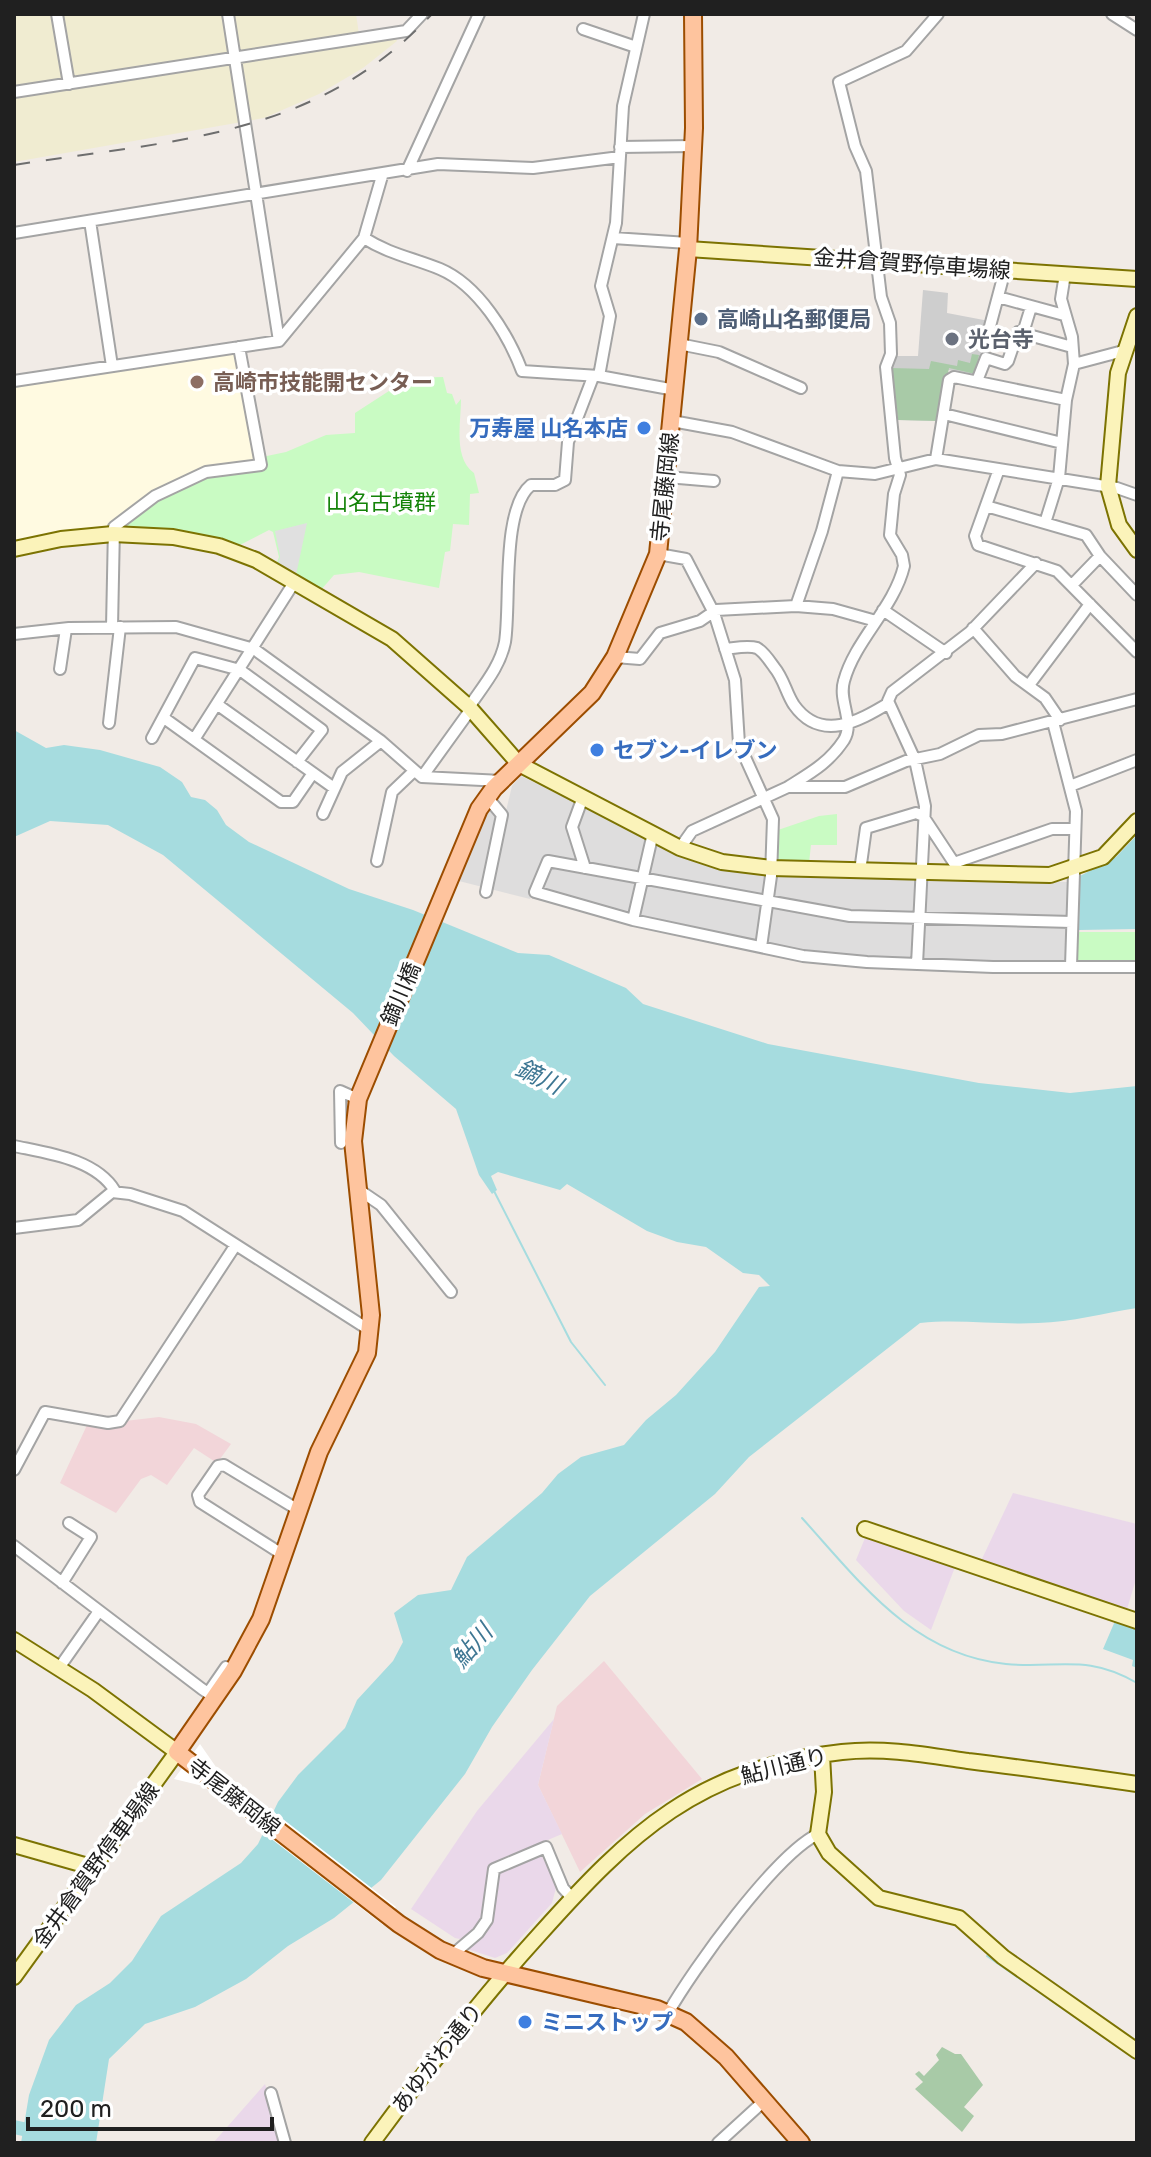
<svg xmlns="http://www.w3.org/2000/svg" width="1151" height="2157" font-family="Rubik,'Noto Sans JP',sans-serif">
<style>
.residential{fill:#dedddd}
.commercial{fill:#f2d5d9}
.industrial{fill:#ead8ea}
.education{fill:#fffae1}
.religious{fill:#cecece}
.farmland{fill:#f0ecd1}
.cemetery{fill:#a8caa7}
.park{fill:#c9fbc3}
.parking{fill:#e0e0e0}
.water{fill:#a6dcdf}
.pier{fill:#fff}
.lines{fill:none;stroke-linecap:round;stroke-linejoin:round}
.stream{stroke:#a6dcdf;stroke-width:2}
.river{stroke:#a6dcdf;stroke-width:14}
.street-casing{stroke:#a4a4a4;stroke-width:14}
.secondary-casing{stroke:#7c7302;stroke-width:18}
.primary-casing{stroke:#9c4d00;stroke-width:20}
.street{stroke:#fff;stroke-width:10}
.secondary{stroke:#fbf3ba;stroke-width:14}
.primary{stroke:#fec49e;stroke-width:16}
.rail{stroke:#6e6e6e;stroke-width:2;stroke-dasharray:16 16;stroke-linecap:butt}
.service-dot{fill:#5c6f8a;stroke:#fff;stroke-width:3}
.worship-dot{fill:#6b7280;stroke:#fff;stroke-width:3}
.education-dot{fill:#8d6e63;stroke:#fff;stroke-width:3}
.shop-dot{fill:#3f7fe0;stroke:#fff;stroke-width:3}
.labels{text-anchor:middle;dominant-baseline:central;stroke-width:7;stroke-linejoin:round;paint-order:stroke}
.street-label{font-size:22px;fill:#202020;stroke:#fff}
.service-label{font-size:22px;font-weight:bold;fill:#4e5e75;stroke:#fff;text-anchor:start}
.worship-label{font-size:22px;font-weight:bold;fill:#5b616d;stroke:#fff;text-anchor:start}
.education-label{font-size:22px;font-weight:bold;fill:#785e54;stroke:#fff;text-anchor:start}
.shop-label{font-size:22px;font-weight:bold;fill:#366cbe;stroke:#fff;text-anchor:start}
.park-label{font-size:22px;fill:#148309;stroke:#fff}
.water-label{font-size:24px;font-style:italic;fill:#3e7793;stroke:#fff}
</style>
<rect width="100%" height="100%" fill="#f1ebe6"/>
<path class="residential" d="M521 776 690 859 750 874 1070 882 1069 960 1064 964 865 960 803 953 532 893 530 899 455 880 483 815 488 810 505 815 512 786Z"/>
<path class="commercial" d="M159 1417 196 1424 231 1444 217 1463 194 1448 167 1485 151 1475 141 1479 116 1513 60 1483 88 1423 111 1428 125 1421Z
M604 1661 702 1779 645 1814 580 1872 538 1785 557 1706Z"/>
<path class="industrial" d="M1013 1493 1137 1524V1576L1127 1609 981 1561Z
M865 1538 955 1567 931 1630 904 1611 856 1560Z
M554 1719 538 1785 562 1834 489 1865 482 1918 477 1927 460 1939 455 1938 411 1909 477 1811Z
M541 1855 557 1884 552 1903 507 1953 495 1958 464 1948 484 1932 495 1878 501 1871Z
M265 2084 283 2143H213Z"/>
<path class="education" d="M234 350 257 460 254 463 105 531 14 546V385Z"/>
<path class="religious" d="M923 290 948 293 947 313 989 321 976 376 948 370 940 421 898 420 891 364 895 356H918Z"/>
<path class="farmland" d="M14 14H356L360 41 395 36 397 41 363 68 319 94 264 118 14 162Z"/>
<path class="cemetery" d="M972 354 979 355 975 374 949 368 940 421 898 420 891 368 929 369 931 361 957 366 958 360 970 363Z
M942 2047 955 2054H961L983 2085 964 2107 974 2116 962 2132 915 2089 923 2082 915 2074 919 2071 924 2076 939 2060 936 2055Z"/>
<path class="park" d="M443 377 447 393 452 394 456 405 461 399C461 422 453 458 474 473L479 493 470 494 469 525 453 524 450 551 445 552 439 588 359 572 334 575 320 591 276 565 279 557 273 532 269 530 236 547 118 532C157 486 207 475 263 467L262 457 286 452 326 435 355 433V413L409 378Z
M837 814V845H811L809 863 776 861 778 830 819 816Z
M1078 932H1137V963L1079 962 1076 960Z"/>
<path class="parking" d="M307 523 296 575 278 565 280 556 275 531Z"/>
<path class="water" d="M14 730 46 748 64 745 100 750 160 767 182 782 191 797 205 800 217 810 226 825 249 842 349 889 413 910 518 953 549 955 626 988 643 1004 768 1044 979 1083 1070 1093 1137 1086V1308C1104 1313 1072 1322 1038 1323 998 1325 959 1319 920 1323L749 1457 715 1494 590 1596 532 1670 492 1727 465 1774 381 1880 334 1918 288 1946 246 1979 195 2007 145 2024 109 2059 96 2143H21L29 2095 49 2040 76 2005 110 1983 132 1961 161 1916 241 1863 258 1844 278 1802 298 1775 345 1728 357 1700 393 1661 403 1642 394 1613 418 1595 451 1590 467 1557 542 1493 558 1474 581 1457 624 1445 646 1420 676 1395 715 1352 759 1287 770 1286 759 1275 743 1273 706 1247 677 1242 647 1231 567 1184 560 1190 498 1172 491 1176 497 1190 492 1194 479 1175 456 1109 394 1056 353 1013 163 855 108 825 50 821 14 837Z
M1137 835V929L1079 930 1080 876 1116 857Z
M1115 1621 1137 1630V1668L1132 1666 1133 1660 1103 1649Z"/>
<path class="pier" d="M200 1744 216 1767 396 1907 383 1925 203 1786 174 1779Z"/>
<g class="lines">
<path class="stream" d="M494 1191 571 1342 605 1385
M802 1518C860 1582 913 1655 1006 1664 1057 1669 1086 1653 1137 1683
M987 1956 1137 2060"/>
<path class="river" d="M14 2127 41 2133"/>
<g class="street-casing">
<path id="street" d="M57 14 69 84
M228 14 279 341
M1112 14 1137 30
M583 29 636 47
M14 92 406 31 422 14
M620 147 693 146
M407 171 479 14
M90 221 112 366
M14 233 438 164 533 168 620 157
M364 238C389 254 413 258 440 269 478 285 508 334 522 371L599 376 675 390
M613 238 688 243
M998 297 1064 315
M989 330 1005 270
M1023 333 1031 307
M679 344 719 352 801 388
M1074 364 1123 351
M599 376 610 316 601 286 616 223 623 106 644 14
M14 381 279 341 364 238 382 176
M977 381 986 358 1005 364 1008 361 1018 332 1072 347
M944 414 1062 443
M672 421 732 432 838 471 875 474 936 459 1117 488 1137 495
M936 459 949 380 954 377 1066 400
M999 469 975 536 978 545 1057 571 1137 652
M667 477 714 481
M986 506 1086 535 1100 556 1137 595
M1045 523 1059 478 1066 400 1074 364 1072 337 1061 299 1065 274
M658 554 686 559 714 613 735 680 739 744 773 819 771 876 761 947
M1072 585 1100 556
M796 606 822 531 838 471
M883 610 946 653
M112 627 114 527 155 496 206 472 261 465 239 347
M973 628 1015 676 1045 698 1060 720
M14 634 69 628 176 627 254 649 381 741 422 777 502 781
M725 649C735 648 748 645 757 648 764 652 769 660 774 667 784 679 786 693 794 705 821 743 859 721 889 703
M615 657 640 659 660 633 700 621 716 610 796 606 833 609 876 621
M60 669 66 629
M1029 685 1090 604
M218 705 334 788
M469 707C483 686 500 667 505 642 511 604 501 509 531 485H555L565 480 568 442 593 377
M164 718 281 802H293L313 773
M1053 722 1076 811 1071 966
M109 723 120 627
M152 738 195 658 240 670 322 730 297 762
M195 738 295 581
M422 777 471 709
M1070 786 1137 760
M788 787C810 773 829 763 844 740 855 722 838 701 844 681 855 640 894 608 904 566L902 555 890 535 894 494 900 475 895 458 886 367 891 354 890 323 881 297 866 171 855 146 839 82 906 51 938 14
M583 797 572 827 585 868
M323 814 342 772 381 741
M680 848 692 831 788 787H845L906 761 940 754 979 735 1002 734 1137 699
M377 861 392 792 414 771
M860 871 866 828 916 813 923 816 954 863 1052 829H1075
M486 892 502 815 487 797
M633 920 653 833
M1072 922 850 916 548 861 535 892 633 920 803 956 867 962 993 967H1137
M917 964 925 806 915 760 888 701 892 692 970 632 1036 563
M341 1143 340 1091 358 1099
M14 1146C47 1153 96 1159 115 1191
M359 1190 381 1205 451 1292
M14 1228 78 1220 112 1192 130 1194 183 1211 371 1331
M14 1470 45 1412 108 1423 120 1421 235 1246
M14 1546 202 1689 208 1693 226 1667
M285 1556 200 1502 198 1495 218 1466 224 1465 300 1511
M62 1583 91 1537 69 1523
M59 1668 99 1611
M451 1956 478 1933 487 1920 494 1869 546 1847 563 1888 572 1898
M668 2013C693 1969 775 1855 818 1834
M271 2093 285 2143
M718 2143 764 2101"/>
</g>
<g class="secondary-casing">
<path id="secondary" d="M688 249 1137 279
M1137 316 1118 373 1108 486 1119 525 1137 550
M14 549 61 539 113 534 173 537 219 546 256 560 392 639 469 707 519 764 680 848 722 862 771 868 1050 875 1103 857 1137 821
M865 1529 1137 1621
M14 1640 93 1690 177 1752 14 1977
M822 1755 824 1792 818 1834 829 1853 879 1898 959 1918 1003 1957 1137 2051
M14 1845 95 1868
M372 2143C425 2071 479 2001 539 1935 631 1832 698 1768 842 1752 884 1747 927 1755 968 1761 1025 1768 1081 1776 1137 1784"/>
</g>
<g class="primary-casing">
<path id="primary" d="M693 14 694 128 688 249 658 554 615 657 592 693 494 788 479 809 358 1099 353 1141 371 1315 367 1353 319 1452 261 1619 233 1671 177 1752 399 1924 440 1950 483 1968 657 2009 686 2022 726 2057 801 2143"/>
</g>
<use href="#street" class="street"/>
<use href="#secondary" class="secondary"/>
<use href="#primary" class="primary"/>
<path class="rail" d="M14 165C171 140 315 139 432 14"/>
</g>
<circle class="service-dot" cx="701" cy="319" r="8"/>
<circle class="worship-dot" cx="952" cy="339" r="8"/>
<circle class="education-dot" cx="197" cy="382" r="8"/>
<g class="shop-dot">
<circle cx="644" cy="428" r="8"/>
<circle cx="597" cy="750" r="8"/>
<circle cx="525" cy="2022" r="8"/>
</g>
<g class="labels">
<g class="street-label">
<text transform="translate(912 264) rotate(4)">金井倉賀野停車場線</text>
<text transform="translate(665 487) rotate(-84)">寺尾藤岡線</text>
<text transform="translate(401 994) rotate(-67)">鏑川橋</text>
<text transform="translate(784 1766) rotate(-14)">鮎川通り</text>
<text transform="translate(234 1797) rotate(38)">寺尾藤岡線</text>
<text transform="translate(96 1865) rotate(-54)">金井倉賀野停車場線</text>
<text transform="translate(437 2058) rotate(-52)">あゆがわ通り</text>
</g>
<g class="service-label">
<text x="717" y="319">高崎山名郵便局</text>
</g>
<g class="worship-label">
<text x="968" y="339">光台寺</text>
</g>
<g class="education-label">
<text x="213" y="382">高崎市技能開センター</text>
</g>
<g class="shop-label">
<text x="628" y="428" text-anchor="end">万寿屋 山名本店</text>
<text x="613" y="750">セブン-イレブン</text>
<text x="541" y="2022">ミニストップ</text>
</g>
<g class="park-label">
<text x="381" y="502">山名古墳群</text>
</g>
<g class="water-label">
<text transform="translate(539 1077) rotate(26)">鏑川</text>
<text transform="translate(472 1646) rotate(-49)">鮎川</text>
</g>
</g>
<rect width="1151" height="2157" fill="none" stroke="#202020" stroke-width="32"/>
<path d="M28 2117v12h244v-12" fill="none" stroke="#202020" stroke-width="4"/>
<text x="40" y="2117" font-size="24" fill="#202020" stroke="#ffffff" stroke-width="6" paint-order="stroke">200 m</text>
</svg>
